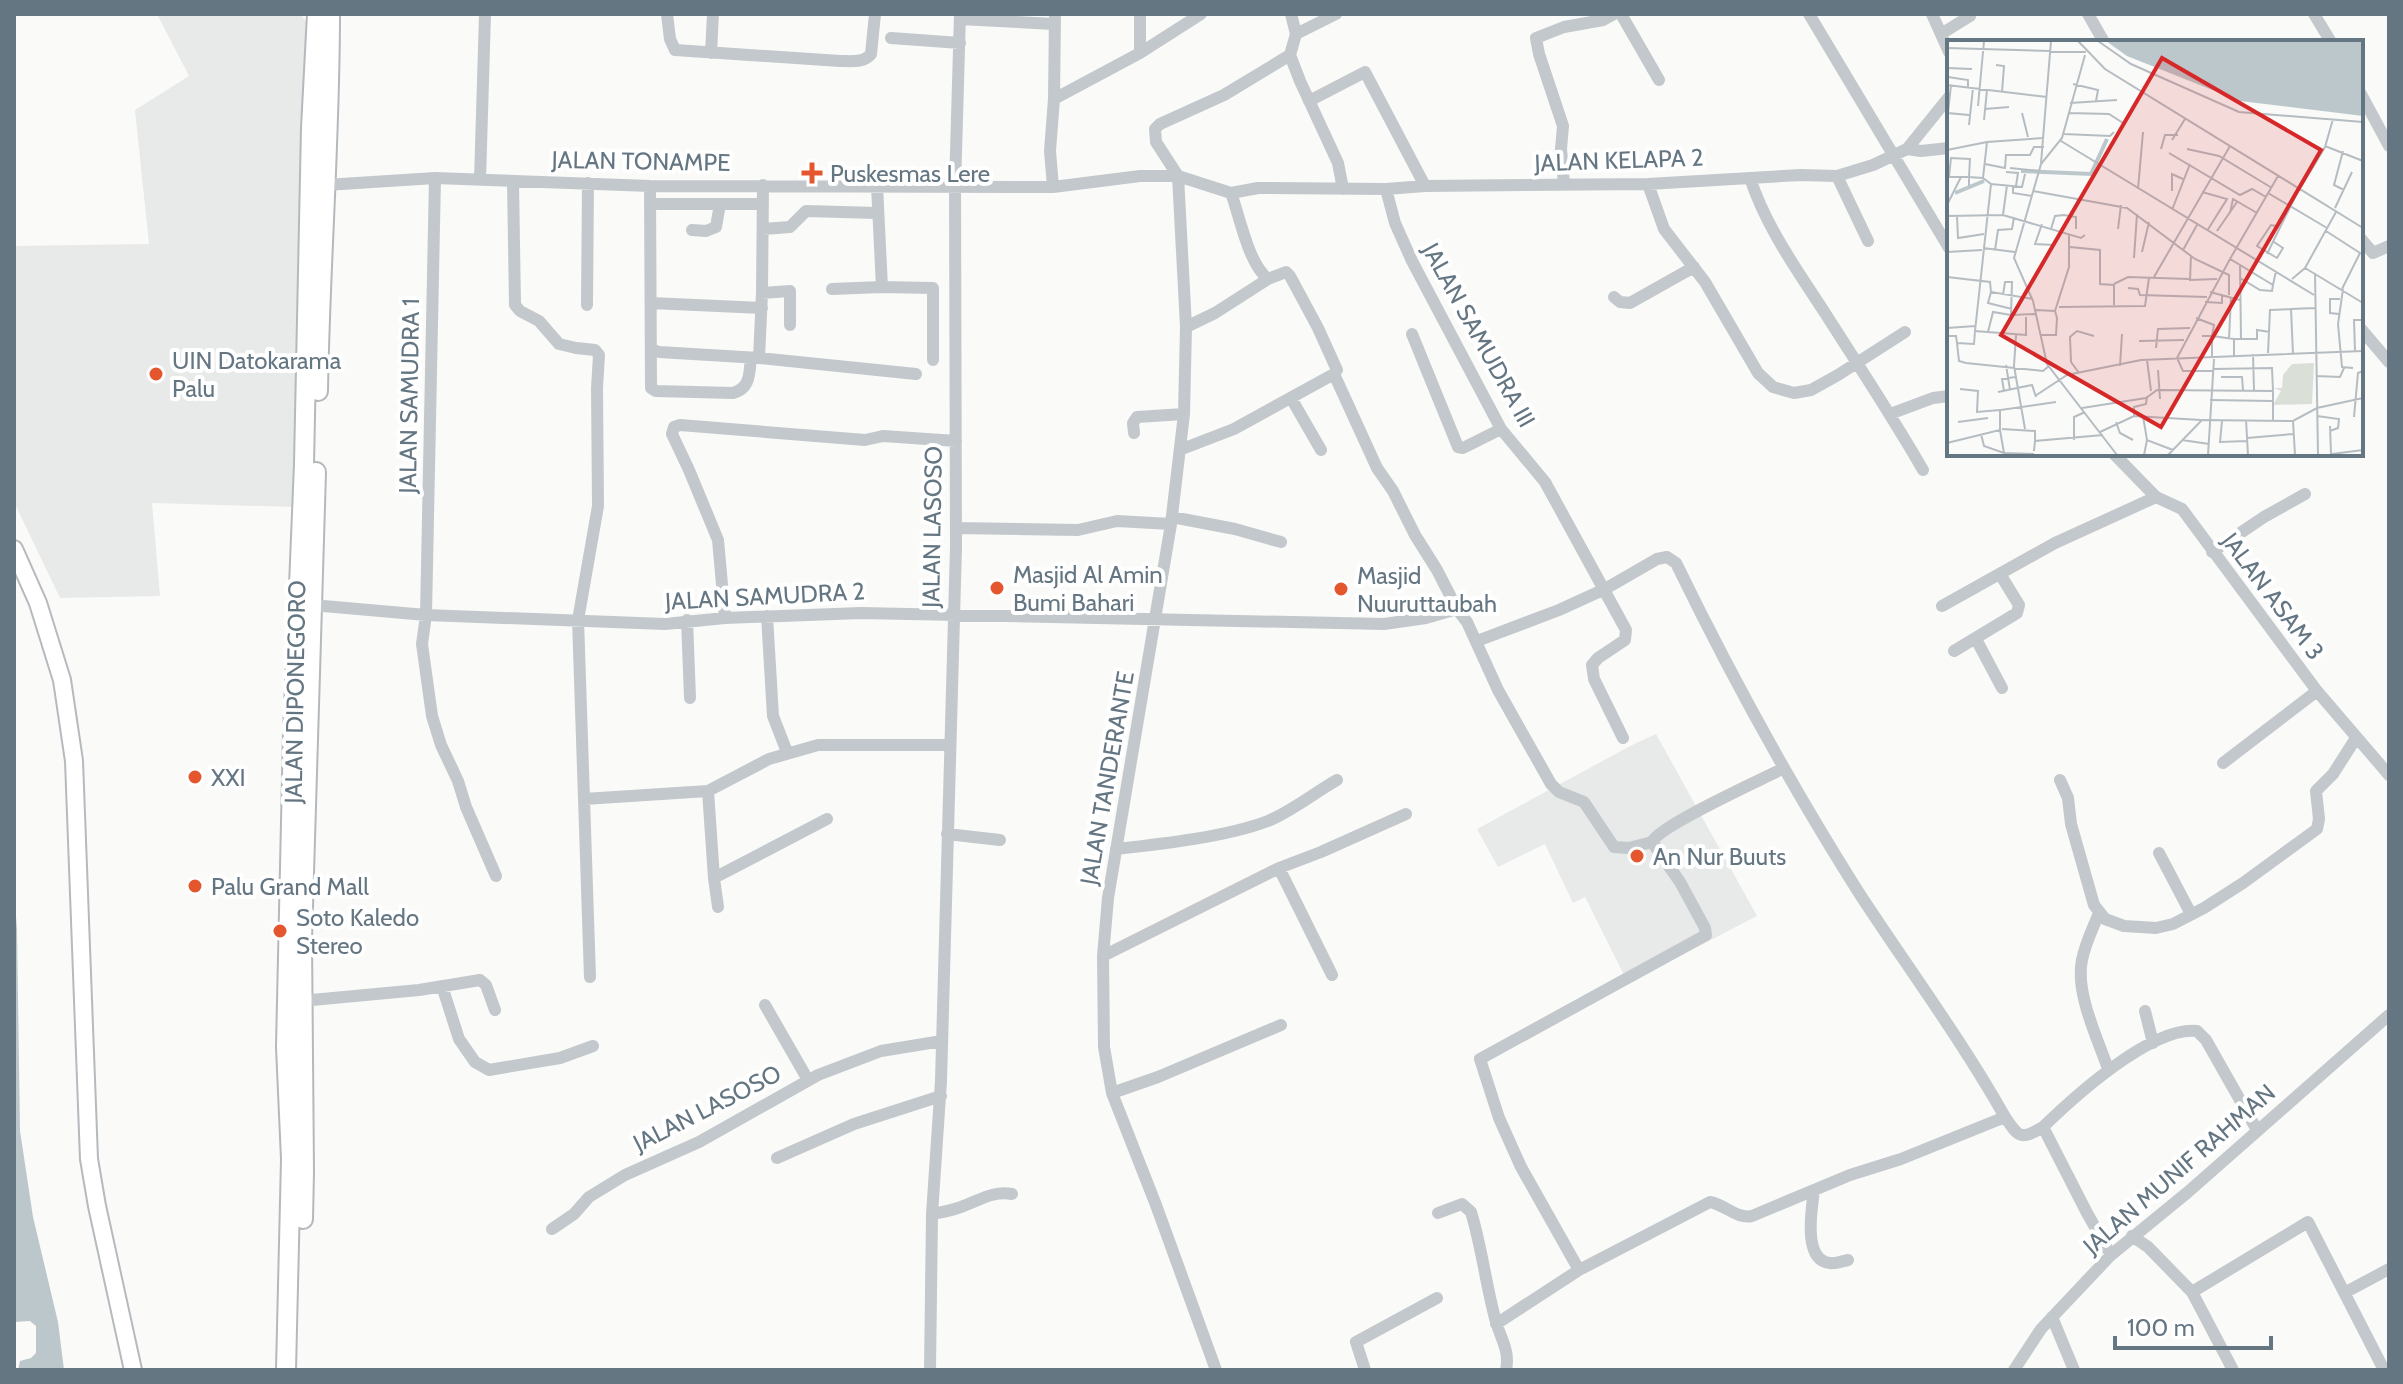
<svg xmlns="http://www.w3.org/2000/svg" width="2403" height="1384" font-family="Cabin,sans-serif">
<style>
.built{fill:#e8e9e9}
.water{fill:#bbc7cb}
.pier{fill:#fafaf8}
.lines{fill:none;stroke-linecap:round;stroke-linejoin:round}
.major-casing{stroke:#b5babe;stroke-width:20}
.highway-casing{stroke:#b4b9bd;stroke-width:22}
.minor{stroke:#c3c8cc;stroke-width:12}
.major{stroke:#fff;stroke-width:16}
.highway{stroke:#fff;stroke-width:18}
.poi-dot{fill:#e4572e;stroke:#fff;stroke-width:3}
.labels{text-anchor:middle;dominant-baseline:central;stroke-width:8;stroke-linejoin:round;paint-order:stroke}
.street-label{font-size:24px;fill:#657683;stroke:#fff}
.poi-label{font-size:24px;fill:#657683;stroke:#fff;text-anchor:start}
.inset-river{fill:none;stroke:#bbc7cb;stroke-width:4}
.inset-road{fill:none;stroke:#b5bdc2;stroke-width:2}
.view{fill:#d62828;fill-opacity:0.15;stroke:#d62828;stroke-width:4}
.inset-edge{fill:none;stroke:#657683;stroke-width:4}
</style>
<rect width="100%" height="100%" fill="#fafaf8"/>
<path class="built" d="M157 14H301L307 24 295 507 152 503 160 596 60 598 14 502V246L149 244 135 110 189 76Z
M1656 734 1757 916 1628 983 1585 897 1573 903 1545 844 1498 867 1477 829 1632 745Z"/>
<path class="water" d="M14 891 17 929 20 1131 33 1217 58 1322 64 1370H14Z"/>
<path class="pier" d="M30 1321 36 1326V1353L31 1358 20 1361 18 1370H14V1322Z"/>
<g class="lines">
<g class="major-casing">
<path id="major" d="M14 549 38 603 62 680 74 761 89 1159 97 1206 133 1370"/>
</g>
<g class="highway-casing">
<path id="highway" d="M318 391C320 265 330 140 330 14
M303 1219 304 1171 302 940 316 472
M286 1370 291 1159 286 1047 293 732 304 464 311 128 317 14"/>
</g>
<path class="minor" d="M667 14 670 39 675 50 840 61C851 61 864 63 871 54L875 14
M1055 14 1054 99 1050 151 1053 187 1140 176H1178L1231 193 1258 188 1386 189 1425 186 1648 184 1801 175 1837 176 1873 165 1907 149 1949 97
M1140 14V53
M1291 14 1296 34 1290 55 1300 81 1338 163 1343 189
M1621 14 1659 80
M1809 14 1949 248
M1932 14 1949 52
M2088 14 2104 42
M2314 14 2331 42
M960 19 1054 24
M1296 34 1336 14
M1941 34 1970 16 1969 14
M891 38 960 43
M711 53 713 14
M2361 94 2389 146
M1054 99 1140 53 1201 14
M1309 101 1365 72 1425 186
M1907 149 1921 151 1949 148
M1837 176 1868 241
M435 178 426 615 422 644 432 716 441 745 458 781 466 807 496 876
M1750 178C1766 227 1797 270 1825 313 1858 365 1892 416 1923 470
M480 180 485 14
M513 181 515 305 520 311 539 321 559 344 576 348 595 350 599 355 597 388 598 506 578 620 590 977
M1564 184 1561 149 1563 126 1539 54 1536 38 1564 27 1603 20 1614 14
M1648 184 1664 229 1705 282 1758 373 1773 387 1794 393 1811 390 1838 375 1905 332
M326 185 435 178 650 186 1053 187
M650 186 651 388 656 391 733 393C751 388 749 373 751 358
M1386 189 1395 223 1412 261 1501 429 1545 482 1626 630 1625 640 1598 658 1592 665 1594 679 1623 738
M650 204H763
M763 229 790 227 806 211 877 213
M692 230 706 231 716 227 720 204
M2361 239 2373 253 2389 246
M882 287 933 288V360
M832 289 882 287 877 186
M762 293 790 291V325
M1614 297 1620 302 1630 303 1694 267
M651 303 762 308
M587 305 588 183
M1186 327 1215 313 1268 279
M2361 329 2389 362
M1412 334 1458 447 1463 448 1501 429
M651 349 659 352 759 358 916 374
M759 358 762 293 763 185
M1334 374 1377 468 1393 491 1415 535 1437 570 1457 609 1467 622 1498 690 1551 784 1559 792 1584 802 1614 847 1629 848 1652 842
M1291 398 1321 450
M1890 414 1933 398 1949 396
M1134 433 1133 423 1137 417 1184 414
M1182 449 1234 429 1334 374 1337 370 1318 328 1290 276 1286 272 1268 279C1248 263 1240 217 1231 193
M2114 454 2156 497 2182 509 2317 691 2389 775
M1172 517 1235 529 1281 542
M956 528 1078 530 1117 521 1171 524
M2212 552 2264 517 2305 494
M312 605 426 615 665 624 725 618 861 613 1384 624 1426 618 1457 609
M1942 606 2055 543 2156 497
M767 616 773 716 787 752
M725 618 718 540 689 470 672 434 674 427 680 425 865 440 883 436 956 441
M687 620 690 698
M1976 639 2002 688
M1477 641 1559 610 1605 589 1657 559 1667 557 1676 563C1731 676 1792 787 1859 893 1908 968 1961 1039 2005 1117
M1954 651 2017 613 2019 605 2000 574
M2223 763 2317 691
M2060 780 2068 798 2071 824 2094 905 2105 919 2124 926 2156 928 2173 924 2204 908 2243 883 2317 829 2319 819 2316 791 2333 774 2356 738
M708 791 714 878 827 819
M584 799 708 791 769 759 818 745H949
M947 834 1000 840
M1116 849C1161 844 1226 837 1268 821 1292 811 1314 793 1337 780
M2159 853 2191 914
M1279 868 1332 975
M714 878 718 907
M2099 913C2093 928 2085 944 2082 960 2075 993 2098 1039 2108 1069
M1103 956 1279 868 1321 852 1406 814
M442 986 459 1039 475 1062 489 1070 560 1058 593 1046
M301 1001 419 990 480 980 486 985 495 1010
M765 1005 808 1080
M2145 1011 2153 1043
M1112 1093 1158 1077 1281 1025
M777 1158 854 1124 941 1096
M1814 1190C1812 1208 1802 1260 1830 1263 1835 1264 1843 1261 1848 1260
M1438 1213 1462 1204 1471 1212C1482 1248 1486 1286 1496 1322 1501 1339 1510 1351 1506 1370
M932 1214C944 1212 955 1210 966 1205 982 1199 993 1191 1012 1194
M552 1229 574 1214 589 1197 625 1175 699 1142 818 1075 881 1051 942 1041
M2132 1236 2148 1247 2192 1292 2233 1370
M2111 1255 2087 1213 2043 1127C2075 1096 2152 1026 2197 1031L2206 1040 2257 1130
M1579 1270 1521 1167 1499 1118 1480 1059 1706 935 1705 928 1680 882 1652 842C1660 825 1761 780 1784 768
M2192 1292 2308 1222 2384 1370
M2346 1292 2389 1269
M2052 1317 2074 1370
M1496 1324 1579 1270 1710 1202C1726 1205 1736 1219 1752 1216L1850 1175 1901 1159 2005 1117C2019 1138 2021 1140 2043 1127
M930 1370 932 1214 941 1081 956 547 955 187 960 14
M1216 1370 1156 1205 1112 1093 1104 1047 1103 956 1108 898 1171 524 1184 414 1186 327 1178 176 1156 142 1155 129 1160 124 1224 95 1290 55
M1365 1370 1356 1342 1437 1298
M2014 1370 2041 1329 2111 1255 2188 1192 2389 1015"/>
<use href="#major" class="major"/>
<use href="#highway" class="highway"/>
</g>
<g class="poi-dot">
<path d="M808 161h8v8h8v8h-8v8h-8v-8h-8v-8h8z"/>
<circle cx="156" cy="374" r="8"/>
<circle cx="997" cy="588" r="8"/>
<circle cx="1341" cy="589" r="8"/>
<circle cx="195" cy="777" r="8"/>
<circle cx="1637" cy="856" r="8"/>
<circle cx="195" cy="886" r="8"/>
<circle cx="280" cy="931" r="8"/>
</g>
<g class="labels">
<g class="street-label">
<text transform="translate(1619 160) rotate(-2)">JALAN KELAPA 2</text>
<text transform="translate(641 161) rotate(1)">JALAN TONAMPE</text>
<text transform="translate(1479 335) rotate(61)">JALAN SAMUDRA III</text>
<text transform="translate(409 396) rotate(-89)">JALAN SAMUDRA 1</text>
<text transform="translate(932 527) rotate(-89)">JALAN LASOSO</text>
<text transform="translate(765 596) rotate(-3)">JALAN SAMUDRA 2</text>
<text transform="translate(2273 596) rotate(53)">JALAN ASAM 3</text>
<text transform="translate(295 692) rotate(-89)">JALAN DIPONEGORO</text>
<text transform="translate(1107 778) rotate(-80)">JALAN TANDERANTE</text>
<text transform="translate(707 1108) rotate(-27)">JALAN LASOSO</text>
<text transform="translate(2179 1169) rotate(-41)">JALAN MUNIF RAHMAN</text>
</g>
<g class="poi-label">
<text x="830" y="173">Puskesmas Lere</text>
<text x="172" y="360">UIN Datokarama<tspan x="172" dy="28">Palu</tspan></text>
<text x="1013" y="574">Masjid Al Amin<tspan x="1013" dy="28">Bumi Bahari</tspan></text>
<text x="1357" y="575">Masjid<tspan x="1357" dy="28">Nuuruttaubah</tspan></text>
<text x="211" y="777">XXI</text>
<text x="1653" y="856">An Nur Buuts</text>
<text x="211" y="886">Palu Grand Mall</text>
<text x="296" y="917">Soto Kaledo<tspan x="296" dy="28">Stereo</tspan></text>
</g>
</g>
<g transform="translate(1947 40)">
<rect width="416" height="416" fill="#fafaf8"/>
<path d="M367 323 365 364 326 365 334 351 327 348H335L336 335 345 324Z" fill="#dadfd7"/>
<path d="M159 1H416V76L293 61 180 16Z" fill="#bbc7cb"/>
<path class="inset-river" d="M74 131 144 134 160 99M8 153 37 141"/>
<path class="inset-road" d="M131 1 158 29 416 188M151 1 184 24 292 72 416 82M0 8 139 12M138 15 115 98 94 124 67 218 86 261 100 324 170 415M49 25 57 26 55 52M0 28 25 29M1 37 21 40V48M126 44 151 50 149 61M0 45 100 57M4 45 1 73 22 75M123 63 170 60M31 66 37 1M38 69 62 67M75 73 81 97M122 73 162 74 176 83M37 80 40 50M22 85 26 48M117 94 163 96 167 92M225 100 238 79M114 101 367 255M378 106 416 121M214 109 218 95H231M240 109 272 116 325 148M0 110 40 102M396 111 387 145 397 150M222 113 293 155 305 149 319 157M94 123 104 1M38 124 58 128 59 115H83L87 107H97M63 128 92 131M59 132 71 133 69 146M44 144 75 147 78 134M22 146V137H2L4 118 23 119 22 137 36 138M66 146V153L85 156M354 147 378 107 386 79M191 149 196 92M86 151 180 168 248 219 282 235V255M225 151V134L236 139M255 152 280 159 260 191M321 153 380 188M0 165 14 137M388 168 405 132M225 170 243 124M283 173 286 159 310 173M56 175 60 145M0 176 56 175 134 198 138 195M10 176 11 198 37 194M95 184 88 204 108 205M104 189 108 176 117 175 129 177V189M171 189 174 165M270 191 290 162M379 191 413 213 395 249M327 202 336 208 330 218 310 206 324 185 329 186M123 207 153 210V244L167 245V265M36 208 68 212M48 210 51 190 65 189 67 177M236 210 250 185M0 212 35 210M195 212 202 182M320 214 352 149M244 216 243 240 270 239M187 218 190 174M283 219 331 136M358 228 416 263M368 233 371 415M0 237 43 242 44 252 86 259M207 237 283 106M293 238 313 250 325 251 326 245M345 239 358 228 389 172M167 244 181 237 242 239M181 248 191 249 193 255 260 257M396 249 391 284 395 327 406 328M44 252 41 263 65 269M263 252 293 260M56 255 58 242H65L64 275 90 274M258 262 275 263V254M112 267 198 266 202 238M89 270 108 271 110 278 109 295H93M108 271 122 227V194M392 274 383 273V259H393M79 277V295L28 291 44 144 36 138 40 102 97 98M249 278 267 285 265 296H255M0 288 28 286M41 292 46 272 64 275M69 295 67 326 78 389M0 296H9L10 303 27 304 28 291M282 299 284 257M294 299H310V290L323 292M192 301 237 300M10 303 12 321 19 323 96 331 102 326M209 308 211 289 243 288M408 311 407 280H416M321 313 323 270 344 269M306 314 307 350M346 314 344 269 368 268M287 317V299H294L293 225M230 318 283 219 326 245 329 231M230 318 236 331H267M265 318V296L287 299M200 320 204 351M59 325 63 350M173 326 175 294M267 329 325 328 326 351M211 330 213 359M132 333 124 322 123 297 130 291 147 296M369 336 393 337 397 328M274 337H295L296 350M13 349 31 351 30 372 53 370M57 351 55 339 68 337M51 352 85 345 89 357M88 356 120 335 194 320 416 311M263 360 325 361M135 368 199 358 210 350 326 351V380M187 376V367L199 364 200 357M196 376 200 400M370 376 392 379 391 388 383 391M407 377 411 333 416 331M299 380 301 415M275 381 273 402 300 401M346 381 348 415M11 382 41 378M169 382 173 393 186 400M383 386 384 414M55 389 88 391V401M53 390 57 413 87 414M153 392 187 376 254 380M34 394 37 406 57 413M300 398 346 394M127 400V377L138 372M235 400 262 404M0 403 53 390V370L109 362M87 411 88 401 156 395M197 415 200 400 226 410M221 415 255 380 346 381 370 368 416 358M261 415 267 319M377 415 416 410"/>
<path class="view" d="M215 18 374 110 214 387 54 295Z"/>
<rect width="416" height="416" class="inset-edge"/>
</g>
<rect width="2403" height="1384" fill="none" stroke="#657683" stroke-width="32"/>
<path d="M2115 1336v12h156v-12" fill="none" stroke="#657683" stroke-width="4"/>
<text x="2127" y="1336" font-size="24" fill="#657683" stroke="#ffffff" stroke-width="6" paint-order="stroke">100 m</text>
</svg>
